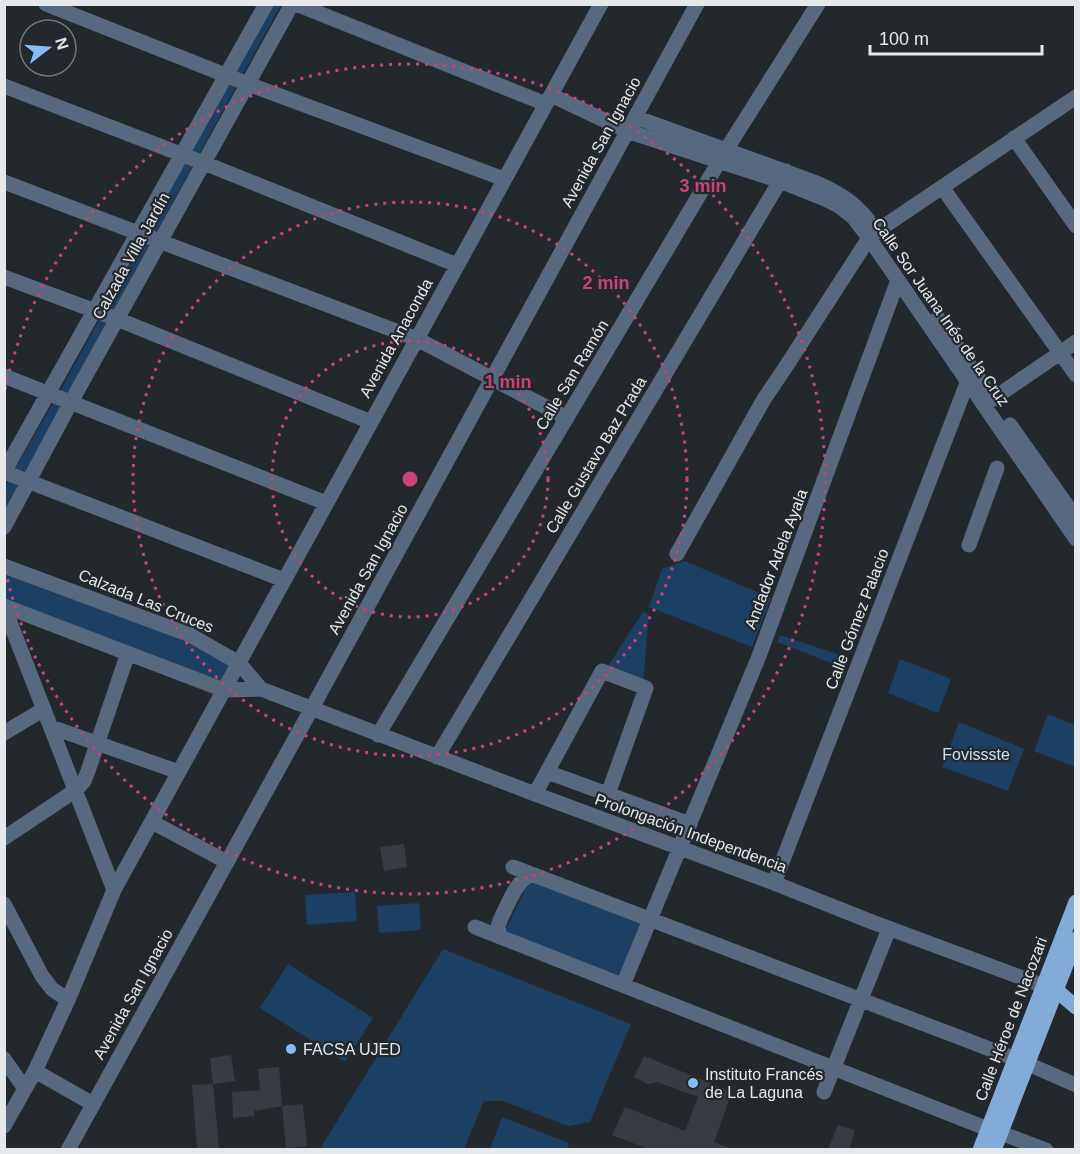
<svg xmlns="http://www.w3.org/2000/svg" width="1080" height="1154" font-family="Helvetica,sans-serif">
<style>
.green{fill:#1c3f64}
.building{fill:#383c42}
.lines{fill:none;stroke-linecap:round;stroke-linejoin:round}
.minor{stroke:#56697f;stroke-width:15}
.major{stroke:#83abd7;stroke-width:15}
.ring{fill:none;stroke:#c94278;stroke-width:3;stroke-dasharray:3 6}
.poi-dot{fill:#83bcfb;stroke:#23282d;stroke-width:2}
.labels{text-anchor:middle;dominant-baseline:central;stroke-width:4.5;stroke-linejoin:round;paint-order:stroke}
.street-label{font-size:16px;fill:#e6e9ec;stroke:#23282d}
.park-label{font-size:16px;fill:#c6e0fd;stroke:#23282d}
.poi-label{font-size:16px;fill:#e6e9ec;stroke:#23282d;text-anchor:start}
.centre{fill:#c94278;stroke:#23282d;stroke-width:3}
.ring-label{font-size:18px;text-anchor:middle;font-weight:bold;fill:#c94278;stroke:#23282d;stroke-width:4.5;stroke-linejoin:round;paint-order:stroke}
</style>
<rect width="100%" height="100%" fill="#23282d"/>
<path class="green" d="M270 5H281L5 508V489L9 479 64 384Z
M685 561 771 598 752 647 649 607 662 569Z
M4 573 212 651 229 664 230 671 224 680 214 681 5 600Z
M643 612 649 615 643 683 606 669Z
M780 635 849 658 847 669 777 642Z
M900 659 951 679 938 713 888 693Z
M1048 714 1075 725V767L1034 751Z
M959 722 1024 749 1008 791 942 767Z
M530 879 649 925 625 982 504 933Z
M355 892 357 921 307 925 305 895Z
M419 903 421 930 379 933 377 906Z
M443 949 631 1024 590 1122 568 1126 503 1101H484L464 1149H320Z
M288 964 373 1018 345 1062 260 1008Z
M502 1117 569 1143 568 1149H490Z"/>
<path class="building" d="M404 844 407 867 384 871 380 847Z
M231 1055 235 1081 213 1084 210 1058Z
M644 1056 732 1092 714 1142 732 1149H648L612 1135 625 1107 685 1131 698 1097 657 1082 648 1084 634 1077Z
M279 1067 282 1106 254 1111V1116L233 1118 232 1092 260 1090 258 1069Z
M213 1084 219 1149H197L192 1085Z
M303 1104 307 1146 286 1148 282 1106Z
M838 1125 855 1130 849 1149H828Z"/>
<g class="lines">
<path class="minor" d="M46 4 248 84 504 179
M296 4 546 104
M4 86 204 163 457 265
M551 95 627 131 780 181 825 199 839 206 853 217 869 238 1076 539
M635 117 817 183C839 193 853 201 868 220
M1014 138 1076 226
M4 182 417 339 567 418
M942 187 1076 375
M4 277 117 319 371 422
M938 318 985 388
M4 376 326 503
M984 405 1076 342
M1010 425 1076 518
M4 472 266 4
M4 472 284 580
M4 527 71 402 292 4
M969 545 997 468
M677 554 764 399 785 368 869 238 877 231 1076 97
M4 566 190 635 239 663 261 689
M4 606 224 690 261 689 535 794 774 883 872 922 1044 986
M4 607 114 890
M51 727 179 772
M4 733 44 709
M378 735 726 150 818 4
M437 757 786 171
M547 772 690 824
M535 794 602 671 646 688 608 794
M152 822 227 862
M4 838 76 790 84 781 88 771 128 653
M513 867 1016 1059
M774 883 971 373
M4 904 42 976 52 989 68 1000
M475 927 988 1129
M500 937 498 927 500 920C508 905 515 883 530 874
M623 985 759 656 898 280
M4 1059 25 1089
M1028 1064 1076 1085
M35 1071 93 1104
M824 1092 889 929
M4 1126 35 1071 68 1000 114 890 601 4
M1001 1133 1046 1150
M68 1150 312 708 697 4"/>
<path class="major" d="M1050 988 1056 990 1076 1007
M980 1150 1076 902
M994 1150 1076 939"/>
</g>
<g class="ring">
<circle cx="410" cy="479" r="138"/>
<circle cx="410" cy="479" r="277"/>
<path d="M5 389A415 415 0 1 1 5 569"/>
</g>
<g class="poi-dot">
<circle cx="291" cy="1049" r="6"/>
<circle cx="693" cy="1083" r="6"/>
</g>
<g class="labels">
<g class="street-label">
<text transform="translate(601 142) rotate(-61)">Avenida San Ignacio</text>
<text transform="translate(131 256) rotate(-61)">Calzada Villa Jardín</text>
<text transform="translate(941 312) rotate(55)">Calle Sor Juana Inés de la Cruz</text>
<text transform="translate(396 338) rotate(-61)">Avenida Anaconda</text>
<text transform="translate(572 375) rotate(-59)">Calle San Ramón</text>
<text transform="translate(596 455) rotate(-59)">Calle Gustavo Baz Prada</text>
<text transform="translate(776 559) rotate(-69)">Andador Adela Ayala</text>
<text transform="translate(368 569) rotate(-61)">Avenida San Ignacio</text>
<text transform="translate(146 601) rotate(22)">Calzada Las Cruces</text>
<text transform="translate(857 619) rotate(-69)">Calle Gómez Palacio</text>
<text transform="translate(691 833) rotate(20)">Prolongación Independencia</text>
<text transform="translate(133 994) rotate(-61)">Avenida San Ignacio</text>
<text transform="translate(1011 1019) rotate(-69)">Calle Héroe de Nacozari</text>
</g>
<g class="park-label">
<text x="976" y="754">Fovissste</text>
</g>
<g class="poi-label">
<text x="303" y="1049">FACSA UJED</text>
<text x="705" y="1074">Instituto Francés<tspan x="705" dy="18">de La Laguna</tspan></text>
</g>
</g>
<circle cx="410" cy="479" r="9" class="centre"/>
<g class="ring-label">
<text x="703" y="192">3 min</text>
<text x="606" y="289">2 min</text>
<text x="508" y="388">1 min</text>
</g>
<rect width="1080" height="1154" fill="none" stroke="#e6e9ec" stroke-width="12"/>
<g transform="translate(48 48) rotate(73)"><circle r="28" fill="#23282d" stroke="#717579" stroke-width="1.5"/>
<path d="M0-4.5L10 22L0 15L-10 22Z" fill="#83bcfb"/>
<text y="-9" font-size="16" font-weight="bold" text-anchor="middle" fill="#e6e9ec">N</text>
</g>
<path d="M870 45v9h172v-9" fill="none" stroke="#e6e9ec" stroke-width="3"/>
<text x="879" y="45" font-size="18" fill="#e6e9ec" stroke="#23282d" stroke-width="4.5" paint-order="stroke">100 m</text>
</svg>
